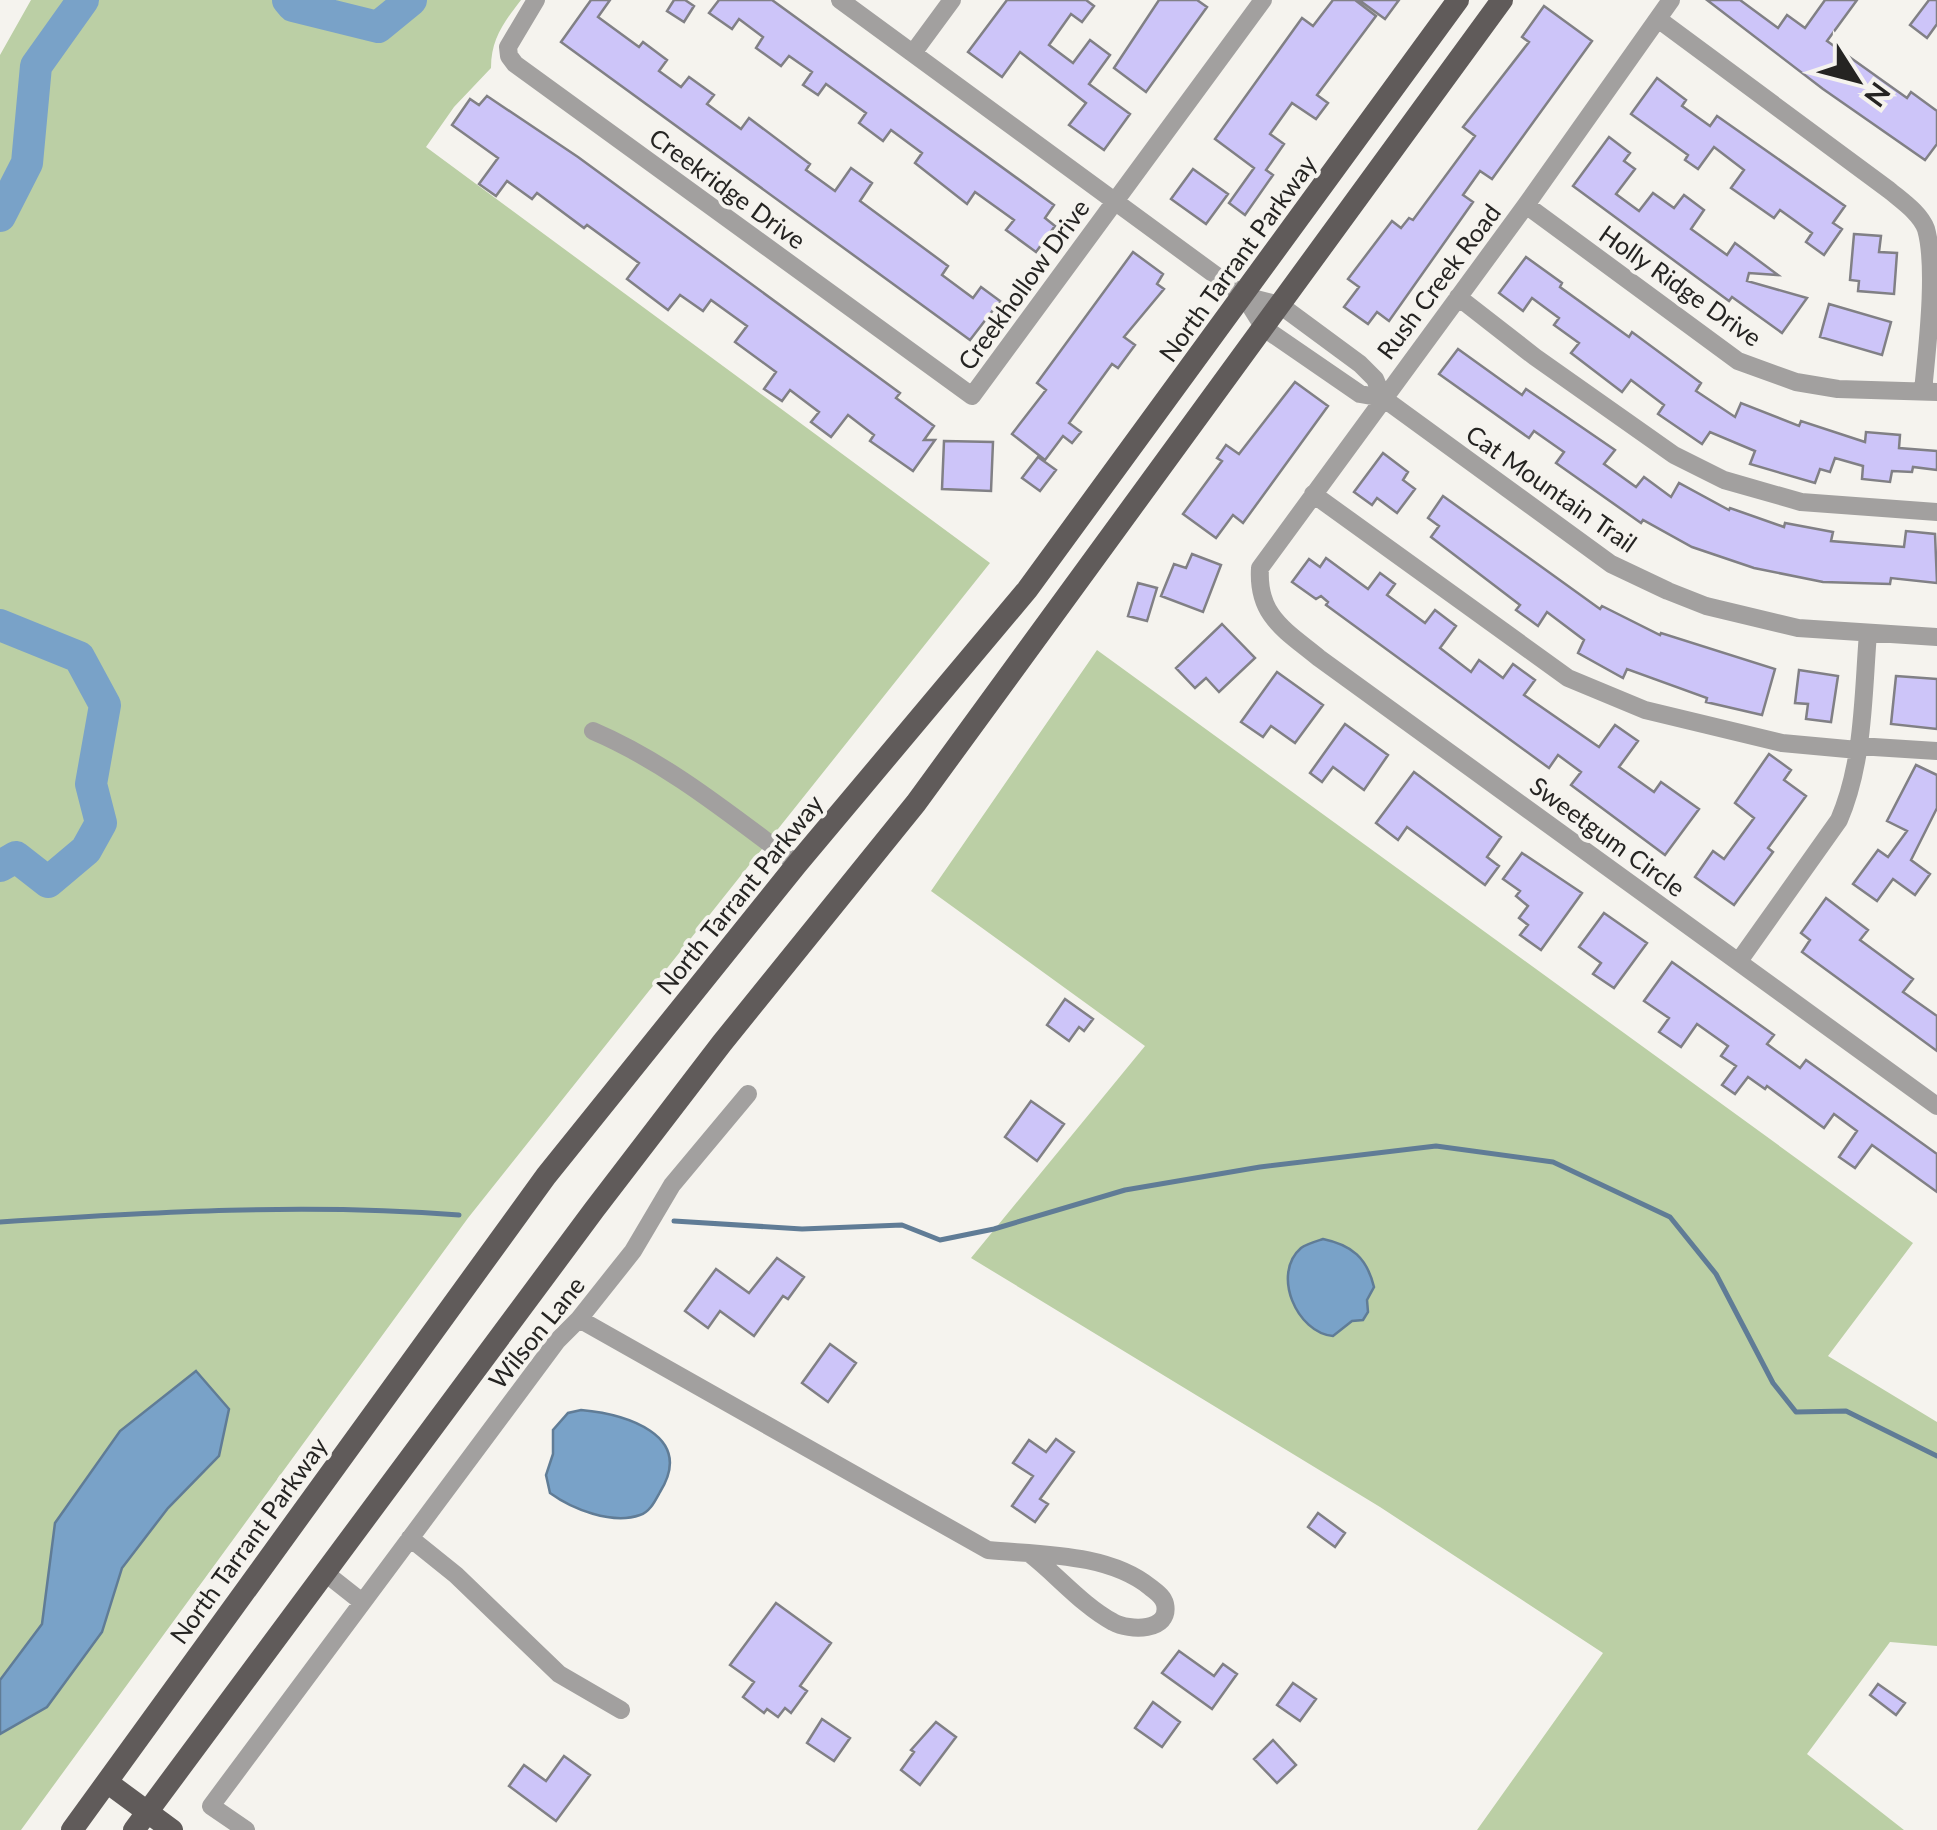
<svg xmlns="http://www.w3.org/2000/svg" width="1937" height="1830" font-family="Lato,sans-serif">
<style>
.green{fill:#bbcfa5}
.water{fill:#79a2c8;stroke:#607c96;stroke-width:2.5}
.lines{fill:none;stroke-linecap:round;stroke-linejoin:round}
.stream{stroke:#607c96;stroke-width:5}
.river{stroke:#79a2c8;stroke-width:32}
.building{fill:#cdc5f9;stroke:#818085;stroke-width:2.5}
.minor{stroke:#a2a09f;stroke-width:18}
.major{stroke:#605b5a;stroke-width:22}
.labels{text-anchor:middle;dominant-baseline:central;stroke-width:8;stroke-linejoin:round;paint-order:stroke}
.street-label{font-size:25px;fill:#252422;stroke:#f5f3ee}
</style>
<rect width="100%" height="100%" fill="#f5f3ee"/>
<path class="green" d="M31 0H521C504 22 491 39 491 68L454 107 426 147 990 563 468 1218 21 1830H0V55Z
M1097 650 1913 1243 1828 1356 1937 1422V1646L1890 1642 1807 1754 1904 1830H1477L1603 1653 1380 1507 971 1258 1145 1046 931 891Z"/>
<path class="water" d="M1323 1239C1352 1245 1367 1258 1374 1287L1367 1300 1368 1312 1363 1320 1352 1321 1333 1336C1297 1333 1271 1274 1301 1248 1306 1244 1317 1241 1323 1239Z
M196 1371 229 1409 219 1456 168 1508 122 1568 102 1632 47 1707 0 1734V1680L42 1624 55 1523 120 1431Z
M581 1410C624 1414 696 1434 660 1492 655 1501 650 1512 640 1515 612 1525 572 1509 550 1493L546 1475 553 1454V1430L568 1413Z"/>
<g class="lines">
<path class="stream" d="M674 1221 802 1229 902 1225 940 1240 994 1229 1125 1190 1260 1167 1436 1146 1553 1162 1670 1217 1716 1274 1773 1383 1796 1412 1846 1411 1937 1456
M0 1222C152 1212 307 1203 459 1215"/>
<path class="river" d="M288 0 293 6 378 27 411 0
M0 216 27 163 36 66 83 0
M0 625 79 657 105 705 91 784 101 823 86 850 48 882 16 857 0 866"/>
</g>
<path class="building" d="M591 0H610L598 17 639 47 643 42 667 60 659 71 681 87 689 77 714 95 707 104 741 129 749 118 810 164 806 170 835 191 851 168 872 183 860 201 948 266 942 275 973 298 981 287 1000 301 970 340 561 42Z
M674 0H685L694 6 684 22 667 11Z
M719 0H772L1054 205 1045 218 1055 226 1036 252 1006 230 1014 220 975 192 967 204 915 163 922 153 891 130 883 141 859 123 866 113 826 84 818 95 803 85 812 72 789 56 781 66 756 48 763 37 739 19 732 29 709 13Z
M1007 0H1086L1094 6 1082 22 1071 14 1049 45 1073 63 1090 40 1110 55 1089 84 1130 114 1104 150 1069 125 1086 103 1020 52 1002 77 968 52Z
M1159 0H1197L1207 7 1146 92 1114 68Z
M1333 0H1355L1376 16 1317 95 1328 103 1316 119 1292 103 1270 134 1284 144 1266 170 1273 175 1245 215 1229 203 1254 168 1215 139 1302 18 1313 26Z
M1359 0H1399L1385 19Z
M1707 0H1740L1778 28 1787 15 1805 28 1825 0H1857L1827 41 1907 98 1911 92 1937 111V144L1925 160 1823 89Z
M1929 0H1937V24L1927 38 1910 25Z
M1544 6 1592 41 1492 179 1480 171 1463 195 1473 202 1389 321 1377 312 1368 324 1344 307 1359 287 1348 279 1392 221 1401 228 1409 218 1413 220 1475 136 1463 127 1529 42 1522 37Z
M1657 78 1686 100 1682 106 1710 126 1717 116 1845 206 1833 223 1842 229 1824 255 1806 242 1812 233 1780 210 1774 218 1731 188 1744 170 1714 147 1698 169 1685 160 1688 155 1631 114Z
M487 96 578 157 900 393 896 398 934 426 924 440H935L913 471 870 441 874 435 848 415 831 437 811 422 819 412 790 390 782 401 764 389 776 372 735 342 747 326 711 300 703 311 680 295 668 310 627 279 639 263 587 225 584 228 537 193 532 199 507 181 496 196 479 184 498 158 452 125 470 99 479 105Z
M1609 137 1630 153 1624 161 1635 169 1616 194 1639 211 1653 193 1674 208 1684 195 1704 210 1691 229 1727 255 1735 243 1778 275 1749 273 1747 281 1807 298 1782 333 1732 297 1729 301 1573 186Z
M1193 169 1228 194 1206 224 1171 199Z
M1854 234 1881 236 1879 252 1897 253 1894 294 1858 291 1859 281 1850 280Z
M1133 252 1163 274 1157 284 1164 289 1124 337 1135 345 1118 368 1112 364 1069 423 1081 432 1072 443 1063 436 1045 460 1012 434 1046 390 1037 383Z
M1526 257 1562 283 1560 287 1629 337 1632 332 1701 383 1696 391 1735 417 1741 403 1799 426 1801 421 1865 442 1866 432 1900 435 1899 448 1937 451V470L1913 467 1912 472 1892 471 1890 482 1862 479 1863 466 1835 458 1830 472 1820 469 1815 483 1750 464 1755 451 1710 432 1702 444 1658 414 1664 405 1631 380 1622 392 1571 353 1579 343 1554 325 1559 318 1532 298 1523 311 1499 293Z
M1829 304 1891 322 1882 355 1820 337Z
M1458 349 1522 395 1526 389 1615 450 1604 464 1636 487 1644 477 1671 497 1679 483 1729 510 1730 508 1784 527 1785 523 1833 532 1831 541 1904 547 1906 531 1935 534 1937 583 1891 578 1890 584 1823 582 1754 568 1692 547 1643 520 1641 523 1556 463 1564 452 1534 431 1529 438 1439 374Z
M1295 382 1328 406 1243 523 1233 515 1216 538 1183 514 1222 461 1217 458 1226 445 1239 454Z
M944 441 993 442 991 491 942 489Z
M1383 453 1408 472 1403 480 1415 489 1397 513 1377 498 1372 505 1354 492Z
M1038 457 1056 470 1040 491 1022 478Z
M1443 496 1600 609 1602 606 1660 635 1661 633 1775 669 1762 715 1706 702 1707 698 1627 669 1623 678 1578 653 1584 640 1547 612 1538 626 1516 610 1520 605 1431 537 1439 526 1428 518Z
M1192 554 1221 565 1203 612 1161 596 1174 564 1186 568Z
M1326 558 1368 589 1380 573 1395 584 1387 595 1425 623 1435 610 1456 626 1440 648 1471 672 1479 660 1503 678 1513 664 1535 680 1524 695 1599 747 1615 725 1638 741 1619 767 1654 792 1661 782 1699 809 1665 855 1571 785 1581 772 1558 755 1549 768 1326 605 1328 602 1321 596 1316 599 1292 582 1309 559 1320 567Z
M1138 583 1157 588 1147 621 1128 616Z
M1222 624 1255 658 1219 692 1206 678 1195 688 1176 668Z
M1799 670 1838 676 1831 722 1806 719 1808 704 1795 703Z
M1277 672 1323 705 1295 743 1271 726 1263 737 1241 722Z
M1896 676 1937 679V729L1891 724Z
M1345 724 1388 755 1364 790 1333 767 1322 782 1310 773Z
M1769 754 1791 770 1784 780 1806 796 1768 848 1773 852 1734 905 1695 877 1713 851 1724 859 1754 818 1735 803Z
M1916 765 1937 775V808L1911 860 1930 874 1915 895 1893 879 1877 901 1853 884 1878 850 1888 857 1907 831 1887 821Z
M1414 772 1501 837 1487 857 1499 866 1485 885 1407 827 1398 840 1376 823Z
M1522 853 1582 893 1541 950 1520 935 1528 925 1519 918 1528 906 1516 896 1520 891 1503 879Z
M1826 898 1868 930 1860 940 1913 979 1903 992 1937 1016V1051L1802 952 1810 940 1801 933Z
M1604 913 1647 943 1614 988 1593 974 1601 963 1579 947Z
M1672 962 1774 1035 1767 1044 1800 1068 1806 1060 1937 1154V1192L1872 1145 1855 1168 1839 1157 1857 1131 1834 1114 1824 1128 1767 1086 1765 1089 1748 1077 1735 1094 1722 1085 1736 1066 1721 1056 1728 1046 1697 1024 1681 1047 1659 1032 1669 1018 1644 1001Z
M1065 999 1093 1019 1084 1031 1079 1027 1069 1041 1047 1025Z
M1031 1101 1064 1124 1037 1161 1005 1137Z
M777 1258 804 1277 788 1299 783 1296 754 1336 720 1311 708 1328 685 1311 716 1269 749 1293Z
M830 1344 856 1363 828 1402 802 1383Z
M1056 1439 1074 1452 1040 1499 1048 1504 1035 1522 1012 1506 1033 1476 1013 1463 1029 1440 1046 1452Z
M1318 1513 1345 1533 1335 1547 1308 1527Z
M776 1603 831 1643 800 1686 807 1691 791 1713 785 1708 778 1717 767 1709 764 1713 743 1697 754 1682 730 1665Z
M1179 1651 1214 1676 1223 1664 1237 1674 1212 1709 1162 1673Z
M1293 1683 1316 1699 1300 1721 1277 1705Z
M1878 1684 1905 1703 1896 1715 1870 1695Z
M1153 1702 1180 1722 1162 1747 1135 1728Z
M822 1719 850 1738 834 1761 807 1743Z
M936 1722 956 1737 920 1785 901 1770 914 1752 911 1750Z
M1273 1740 1296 1765 1277 1783 1254 1759Z
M564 1756 590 1775 556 1821 509 1786 524 1765 546 1781Z"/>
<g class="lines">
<path class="minor" d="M536 0 508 47 509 56 515 64 972 396 1263 0
M840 0 1244 296 1280 305 1360 364 1375 379 1383 398
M1671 0 1526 205 1260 568C1257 616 1285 630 1319 658L1937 1106
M1658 19 1889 190C1902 201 1920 213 1926 229 1937 268 1927 349 1923 391
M913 53 952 0
M1526 205 1738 361 1796 382 1838 389 1937 392
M1244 296 1264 328 1360 394 1383 398 1611 564 1668 591 1706 606 1798 628 1937 637
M1458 297 1535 357 1674 455 1724 480 1801 502 1937 512
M1313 494 1568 678 1645 710 1782 743 1858 750
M593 731C668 763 732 816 797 864
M1858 746 1937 751
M1739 961 1839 820C1864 762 1863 695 1868 633
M579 1319 988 1550C1041 1555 1108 1553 1150 1587 1156 1592 1163 1596 1165 1604 1171 1632 1129 1631 1113 1622 1083 1606 1057 1575 1030 1554
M410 1538 456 1575 559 1674 621 1710
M324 1572 362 1602
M246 1830 211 1806 557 1341 579 1319 633 1251 672 1185 748 1094"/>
<path class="major" d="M108 1783 172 1830
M72 1830 546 1176 797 864 1027 590 1458 0
M134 1830 594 1210 722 1043 916 803 1502 0"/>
</g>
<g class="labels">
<g class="street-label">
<text transform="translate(728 188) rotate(36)">Creekridge Drive</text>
<text transform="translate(1237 258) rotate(-54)">North Tarrant Parkway</text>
<text transform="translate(1438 281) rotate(-53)">Rush Creek Road</text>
<text transform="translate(1023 284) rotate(-54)">Creekhollow Drive</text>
<text transform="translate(1681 285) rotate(35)">Holly Ridge Drive</text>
<text transform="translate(1552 488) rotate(35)">Cat Mountain Trail</text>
<text transform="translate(1608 836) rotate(36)">Sweetgum Circle</text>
<text transform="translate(739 894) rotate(-51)">North Tarrant Parkway</text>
<text transform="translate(536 1332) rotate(-51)">Wilson Lane</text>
<text transform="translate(248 1540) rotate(-54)">North Tarrant Parkway</text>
</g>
</g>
<g transform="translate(1857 80) rotate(126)" stroke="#f5f3ee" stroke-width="8" paint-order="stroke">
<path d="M0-8L18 38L0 25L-18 38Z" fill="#252422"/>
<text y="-15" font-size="28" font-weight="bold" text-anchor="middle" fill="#252422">N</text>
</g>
</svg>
